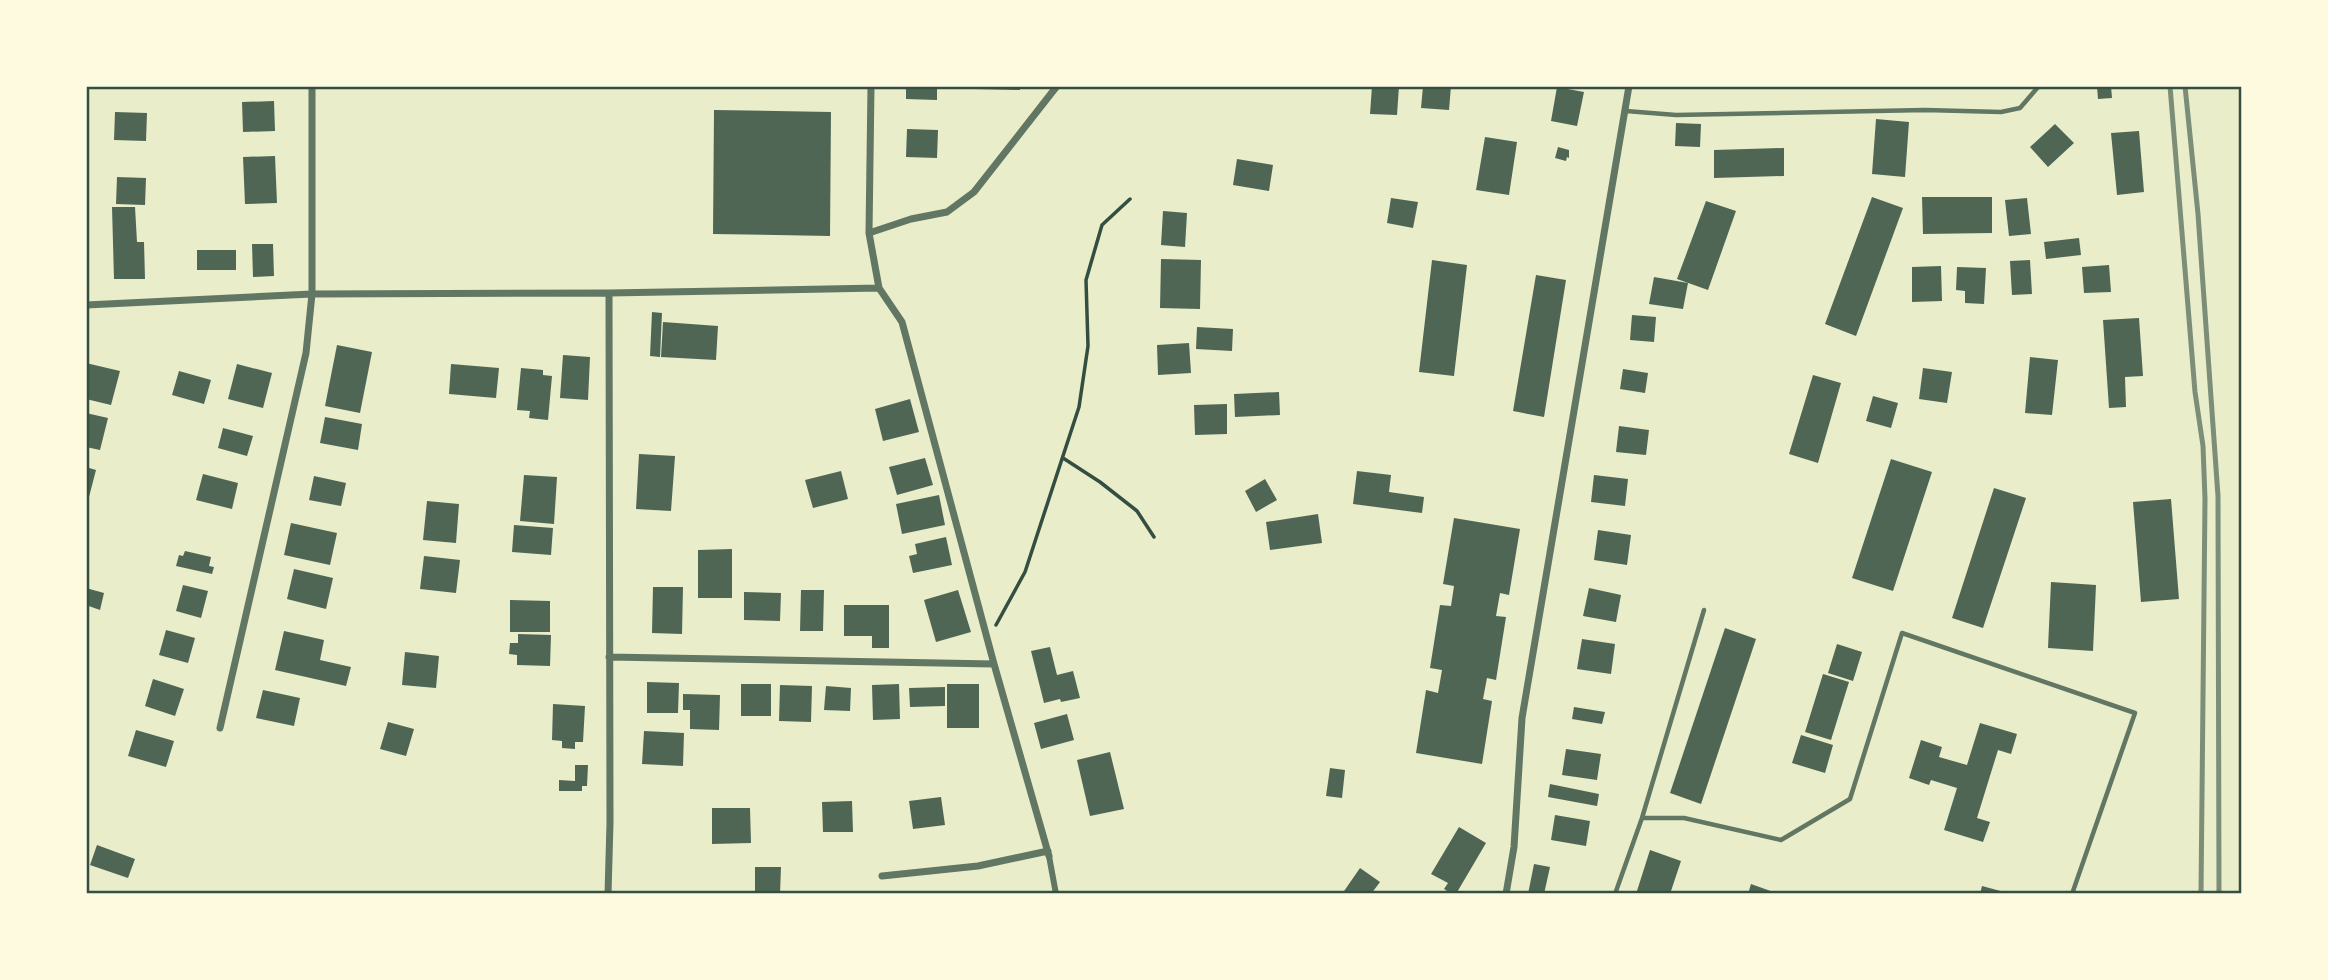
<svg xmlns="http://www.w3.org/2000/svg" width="2328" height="980" font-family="Commissioner,sans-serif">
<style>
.building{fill:#4f6655}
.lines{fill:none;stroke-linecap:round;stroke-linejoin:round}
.path{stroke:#344e41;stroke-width:3.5}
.service{stroke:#617663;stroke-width:4.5}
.pedestrian{stroke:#617663;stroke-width:6}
.minor{stroke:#617663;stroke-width:7}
.rail{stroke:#7c8e77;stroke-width:5}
.neatline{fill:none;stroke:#344e41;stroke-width:2.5}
</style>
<rect width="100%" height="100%" fill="#e9edc9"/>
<path class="building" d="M906 86H937V100L906 99Z
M974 86H1020V90L974 89Z
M1372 86H1399L1397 115 1370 114Z
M1423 86H1451L1449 110 1421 108Z
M2097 86H2111L2112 98 2098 99Z
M1557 87 1584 92 1577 126 1551 121Z
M274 101 275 131 243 132 242 102Z
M714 110 831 112 830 236 713 234Z
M115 112 147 113 146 141 114 140Z
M1876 119 1909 122 1905 177 1872 174Z
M1676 123 1701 124 1700 147 1675 146Z
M2055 124 2074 143 2048 167 2030 147Z
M907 129 938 130 937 158 906 157Z
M2139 131 2144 192 2117 195 2111 133Z
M1485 137 1517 142 1509 195 1476 190Z
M1558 147 1569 150V158L1567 157 1566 161 1555 158Z
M1784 148V176L1714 178V150Z
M275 156 277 203 245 204 243 157Z
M1237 159 1273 165 1269 191 1233 185Z
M117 177 146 178 145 205 116 204Z
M1872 197 1903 208 1856 336 1825 324Z
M1922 197H1992V233L1923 234Z
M1391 198 1418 202 1413 228 1387 223Z
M2027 198 2031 234 2009 236 2005 200Z
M1706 201 1736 211 1708 290 1677 279Z
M112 207H135L137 242H144L145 279H114Z
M1163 211 1187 213 1185 247 1161 245Z
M2079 238 2081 255 2046 259 2044 242Z
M252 244H273L274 276 253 277Z
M197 250H236V270H197Z
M1161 259 1201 260 1200 309 1160 308Z
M1432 260 1467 265 1454 376 1419 372Z
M2030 260 2032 294 2012 295 2010 261Z
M2109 265 2111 292 2084 293 2082 267Z
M1941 266 1942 301 1912 302V267Z
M1957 267 1986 268 1984 304 1965 303V291L1956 290Z
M1536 275 1566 280 1544 417 1513 411Z
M1654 277 1688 283 1683 309 1649 304Z
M652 312 662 313 660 357 650 356Z
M1632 315 1656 317 1654 342 1630 340Z
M2139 318 2143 376 2125 377 2126 407 2109 408 2103 320Z
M663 322 718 326 716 360 661 357Z
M1197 327 1233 329 1232 351 1196 349Z
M1189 343 1191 373 1158 375 1157 345Z
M337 345 372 352 360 413 325 406Z
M563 355 590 357 588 400 560 398Z
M2030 357 2058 360 2052 415 2025 413Z
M86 363 120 371 111 405 86 399Z
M237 364 272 373 263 408 228 399Z
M451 364 499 368 496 398 449 394Z
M521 368 543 370V375L552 376 548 420 529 418 530 411 517 410Z
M1923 368 1952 372 1947 403 1919 399Z
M1623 369 1648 373 1645 393 1620 389Z
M179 371 211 380 204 404 172 395Z
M1813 375 1841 383 1818 463 1789 454Z
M1279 392 1280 415 1235 417 1234 394Z
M1873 396 1898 403 1891 428 1866 421Z
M910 399 919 432 883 441 875 409Z
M1227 404V434L1195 435 1194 405Z
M86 413 108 418 100 450 86 447Z
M325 417 362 424 358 450 320 443Z
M1619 426 1649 430 1646 455 1616 452Z
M223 428 253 436 247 456 218 448Z
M639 454 675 456 671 511 636 509Z
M925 458 933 485 897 495 889 467Z
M1891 459 1932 472 1893 591 1852 578Z
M86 467 96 470 89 497H86Z
M841 471 848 499 813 508 805 480Z
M1357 471 1391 475 1389 492 1424 497 1422 513 1353 504Z
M203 474 238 483 232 509 196 500Z
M524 475 557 477 554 524 520 521Z
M1594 475 1628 479 1625 506 1591 502Z
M314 476 346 483 341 506 309 500Z
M1265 479 1277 500 1256 512 1245 491Z
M1994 488 2026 498 1983 628 1952 618Z
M939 495 945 525 902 534 896 504Z
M2171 499 2179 599 2141 602 2133 502Z
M427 501 459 504 456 543 423 540Z
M1318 514 1322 543 1270 550 1266 522Z
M1454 518 1520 529 1509 595 1500 593 1496 616 1506 617 1496 680 1487 678 1483 699 1492 701 1482 764 1416 753 1426 690 1438 693 1442 670 1430 668 1440 605 1451 606 1454 586 1443 584Z
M291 523 337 533 330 565 284 555Z
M514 525 553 528 551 555 512 552Z
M1598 530 1631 535 1627 565 1594 560Z
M946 537 952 565 913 573 909 556 917 554 915 544Z
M732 549V598H698V550Z
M185 551 211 557 209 566 214 567 212 574 176 566 179 555 183 556Z
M424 556 460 560 456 593 420 589Z
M294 569 333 578 326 609 287 599Z
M2051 582 2096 585 2093 651 2048 648Z
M183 585 208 591 201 618 176 611Z
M653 587H683L682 634 652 633Z
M86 588 104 593 100 610 86 605Z
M1589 588 1621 595 1616 622 1583 616Z
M801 590H824L823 631H800Z
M958 590 971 632 936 642 924 600Z
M744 592 781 593 780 621 744 620Z
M510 600 550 601V632H510Z
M844 605H889V648H872V636H844Z
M1725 628 1756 639 1701 804 1670 793Z
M166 630 195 638 188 663 159 655Z
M284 631 324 640 320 660 351 667 346 686 275 670Z
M518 634 551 635 550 666 517 665V655L509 654 510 643H518Z
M1582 639 1615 644 1611 674 1577 669Z
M1837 644 1862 652 1853 681 1828 673Z
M1050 647 1057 675 1073 671 1080 698 1061 702 1060 699 1044 703 1031 651Z
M405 652 439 656 436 688 402 685Z
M1823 674 1849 682 1831 740 1805 732Z
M153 679 184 689 175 716 145 706Z
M647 682 679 683 678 713H647Z
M741 684H771V716H741Z
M899 684 900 719 873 720 872 685Z
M947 684H979V728H947Z
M780 685 812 686 811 722 779 721Z
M826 686 851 688 850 711 824 710Z
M945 687V706L910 707 909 688Z
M263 690 300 698 294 726 256 718Z
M683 694 720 695 719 730 690 729V710H683Z
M553 704 585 706 583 742H575V749L562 748V741L552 740Z
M1574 707 1605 712 1602 724 1572 719Z
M1067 714 1074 740 1041 749 1034 723Z
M388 722 414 729 406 756 380 749Z
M1980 723 2017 734 2011 754 1998 750 1977 818 1990 822 1983 842 1944 830 1957 788 1931 780 1929 785 1909 778 1921 740 1942 747 1939 757 1967 765Z
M136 730 174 741 166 767 128 756Z
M644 731 684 733 683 766 642 764Z
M1801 735 1833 745 1825 773 1792 763Z
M1566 749 1601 754 1597 780 1562 775Z
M1110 752 1124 809 1090 816 1077 760Z
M575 765H588L587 786H582V791H559V780L575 781Z
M1330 768 1345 770 1342 798 1326 796Z
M1550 784 1599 794 1597 806 1548 797Z
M941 797 945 825 913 829 909 801Z
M852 801 853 832H823L822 802Z
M712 808H750L751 843 712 844Z
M1555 815 1590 821 1586 846 1551 840Z
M1459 827 1486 843 1456 894H1452L1444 889 1448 883 1431 874Z
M97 845 135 859 128 878 90 865Z
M1650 850 1681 861 1670 894H1636Z
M1534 864 1550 867 1544 894H1528Z
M755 867H781L780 894H755Z
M1360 868 1380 882 1371 894H1342Z
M1751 884 1779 894H1748Z
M1982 886 2008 893V894H1980Z"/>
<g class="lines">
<path class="path" d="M1063 458 1100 482 1137 511 1154 537
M996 625 1025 572 1079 407 1088 346 1086 280 1102 225 1130 199"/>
<path class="service" d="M1626 111 1676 115 1925 110 2001 112 2020 108 2039 86
M1642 818H1684L1781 840 1850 799 1902 633 2135 713 2072 894
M1615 894 1642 818 1704 610"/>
<path class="pedestrian" d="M1049 856 1056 894"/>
<path class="minor" d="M871 86 869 233 879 288 902 322 994 664 1049 856
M869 233 911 219 947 212 974 192 1057 86
M86 305 312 294 609 293 879 288
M609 657 994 664
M220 728 306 353 312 294V86
M882 876 978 866 1048 851
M608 894 610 823 609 293
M1506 894 1514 847 1522 718 1629 86"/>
<path class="rail" d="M2170 86 2195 392 2203 446 2205 499 2201 894
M2185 86 2198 214 2218 496 2219 894"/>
</g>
<rect width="2328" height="980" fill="none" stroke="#fefae0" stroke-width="175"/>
<rect x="88" y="88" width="2152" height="804" class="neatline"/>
</svg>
